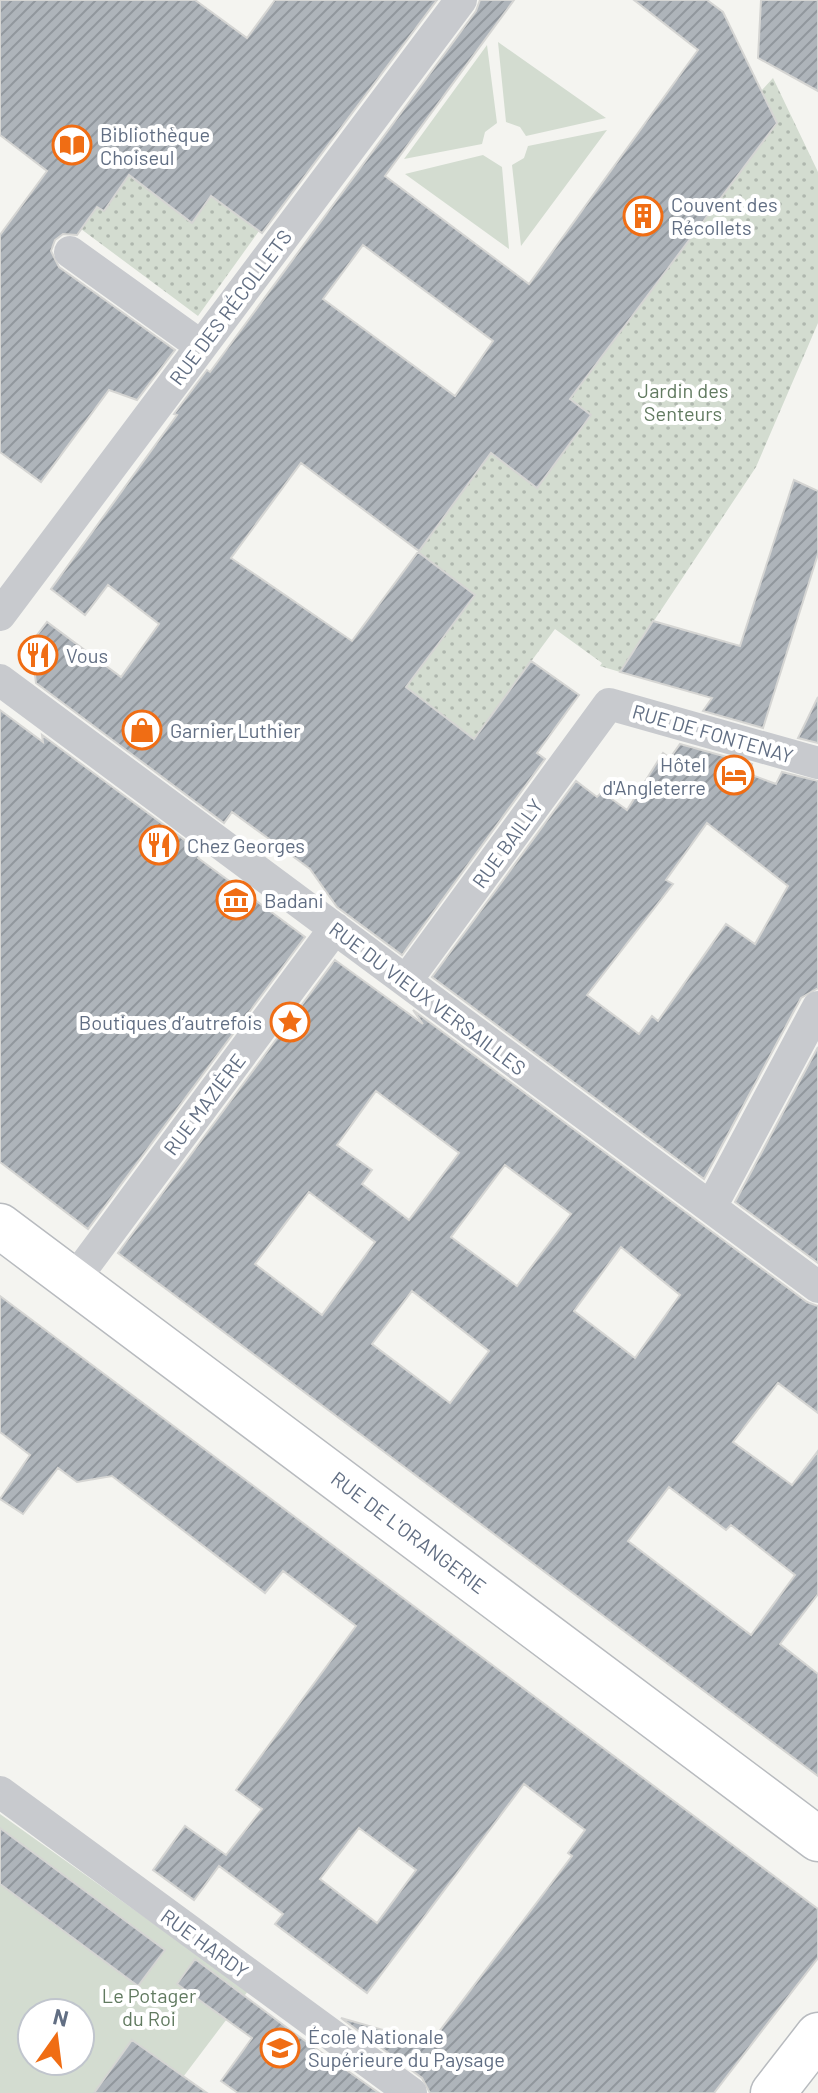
<svg xmlns="http://www.w3.org/2000/svg" width="818" height="2093" font-family="Barlow,sans-serif">
<style>
.grass{fill:url(#grass-dots)}
.garden{fill:#d3dcd0;fill-rule:evenodd}
.building{fill:url(#building-hatch);stroke:#d5d5d3;stroke-width:2;fill-rule:evenodd}
.lines{fill:none;stroke-linecap:round;stroke-linejoin:round}
.primary-casing{stroke:#b8bbbf;stroke-width:47}
.street{stroke:#c8cace;stroke-width:32}
.primary{stroke:#fff;stroke-width:44}
.labels{text-anchor:middle;dominant-baseline:central;stroke-width:8;stroke-linejoin:round;paint-order:stroke}
.poi-label{font-size:20px;fill:#616e83;stroke:#fff;text-anchor:start}
.street-label{font-size:20px;fill:#616e83;stroke:#fff}
.park-label{font-size:20px;fill:#617a60;stroke:#fff}
</style>
<defs>
<pattern id="grass-dots" width="8" height="8" patternUnits="userSpaceOnUse" patternTransform="scale(2)"><rect width="8" height="8" fill="#d3dcd0"/><path d="M2 2h.1M6 6h.1" fill="none" stroke="#afb7ae" stroke-width="1.8" stroke-linecap="round"/></pattern>
<pattern id="building-hatch" width="6" height="6" patternUnits="userSpaceOnUse" patternTransform="scale(2)"><rect width="6" height="6" fill="#aeb4ba"/><path d="M-1 1l2-2M0 6l6-6M5 7l2-2" fill="none" stroke="#91979d"/></pattern>
</defs>
<rect width="100%" height="100%" fill="#f4f4f0"/>
<path class="grass" d="M773 78 818 172V323L756 467 620 672 600 666 602 663 555 629 474 739 406 687 474 595 418 552 491 453 537 488 590 414 570 399 728 188 761 91Z
M143 155 192 222 212 196 259 231 198 316 81 229 97 207 104 211Z"/>
<path class="garden" d="M498 42 606 118 526 136 520 127 506 122Z
M487 45 497 123 485 132 482 144 404 159Z
M607 130 521 246 512 165 524 158 528 146Z
M483 155 502 167 509 249 405 174Z
M0 1814 248 1991 171 2093H0ZM32 2013H80V2061H32Z"/>
<path class="building" d="M0 0H195L247 38 275 0H437L262 233 211 196 192 223 129 175 104 211 97 207 77 235 63 234 55 240 51 251 59 267 175 350 137 400 109 390 41 482 0 452V235L47 171 0 135Z
M480 0H514L385 176 529 284 698 50 634 0H707L723 12 777 123 570 399 591 415 537 488 491 453 419 551 301 463 231 558 352 641 418 552 475 595 406 687 474 739 531 661 579 695 537 753 545 759 402 955 337 907 310 869 283 849 232 812 224 823 36 683 31 643 47 622 121 677 159 624 108 585 85 615 51 589 177 415 174 414 207 370 210 372 476 11ZM363 245 493 341 455 396 323 299Z
M761 0H818V91L758 58Z
M794 480 818 491V554L763 728 703 711 712 698 620 672 653 621 740 646Z
M818 697V743L798 738Z
M0 710 43 742 42 735 202 853 198 858 305 937 88 1229 0 1162Z
M680 744 752 764 749 774 776 784 782 772 818 781V988L801 998 704 1179 432 977 576 781 597 797 602 792 627 810 663 753 670 758ZM707 823 788 886 755 944 726 924 658 1021 652 1016 639 1034 587 995 673 884 666 880Z
M335 960 423 1024 413 1010 807 1302 818 1306V1413L778 1383 733 1442 792 1485 818 1451V1594L780 1644 818 1674V1776L118 1253ZM376 1091 459 1153 409 1220 362 1184 372 1170 337 1145ZM505 1165 571 1214 517 1286 451 1237ZM309 1192 375 1242 322 1315 255 1264ZM621 1247 680 1295 635 1358 574 1311ZM412 1291 489 1351 450 1403 372 1344ZM669 1487 726 1530 731 1525 795 1575 751 1635 628 1541Z
M818 1047V1263L735 1202Z
M0 1296 818 1909V1958L714 2093H430L422 2078 341 2018 439 2046 432 2041 572 1856 568 1853 585 1830 524 1784 367 1993 275 1924 283 1914 219 1866 194 1900 153 1870 185 1826 226 1855 262 1809 236 1790 356 1626 283 1571 265 1593 112 1476 77 1482 58 1468 23 1514 0 1499 30 1455 0 1432ZM359 1828 416 1870 377 1923 320 1879Z
M0 1828 165 1950 138 1986 0 1884Z
M195 1959 294 2033 379 2093H238L221 2081 252 2038 177 1984Z
M132 2040 207 2093H94Z"/>
<g class="lines">
<g class="primary-casing">
<path id="primary" d="M0 1226 818 1839
M773 2093 818 2035"/>
</g>
<path class="street" d="M70 252 201 346
M0 615 461 0
M0 680 818 1287
M406 981 609 704 818 763
M711 1207 818 1007
M74 1280 335 928
M0 1792 411 2093"/>
<use href="#primary" class="primary"/>
</g>
<defs>
<g id="library-ring" transform="scale(2)"><circle r="9.5" fill="#fff" stroke="#f06d14" stroke-width="1.5"/><path d="M-6-4Q-3-5.5-.7-3.5V5Q-3 3-6 4ZM6-4Q3-5.5 .7-3.5V5Q3 3 6 4Z" fill="#f06d14"/></g>
<g id="building-ring" transform="scale(2)"><circle r="9.5" fill="#fff" stroke="#f06d14" stroke-width="1.5"/><path d="M-4-6H4V6H1V3H-1V6H-4ZM-2.5-4.3h1.7v1.8h-1.7ZM.8-4.3h1.7v1.8H.8ZM-2.5-1h1.7V.8h-1.7ZM.8-1h1.7V.8H.8Z" fill="#f06d14"/></g>
<g id="restaurant-ring" transform="scale(2)"><circle r="9.5" fill="#fff" stroke="#f06d14" stroke-width="1.5"/><path d="M-5-6h1v4h1v-4h1v4h1v-4h1v5L-1.5 .5V6h-2V.5L-5-1ZM5-6V6H3V1.5H1.5Q1.5-4 5-6Z" fill="#f06d14"/></g>
<g id="shop-ring" transform="scale(2)"><circle r="9.5" fill="#fff" stroke="#f06d14" stroke-width="1.5"/><path d="M-5-2.5h2.3a2.7 3.5 0 0 1 5.4 0H5L5.5 6h-11ZM-1.5-2.5h3a1.5 2.3 0 0 0-3 0Z" fill="#f06d14"/></g>
<g id="hotel-ring" transform="scale(2)"><circle r="9.5" fill="#fff" stroke="#f06d14" stroke-width="1.5"/><path d="M-6-4.5h1.5V1H6V5H4.5V3h-9V5H-6ZM-4 0a1.8 1.8 0 1 1 3.6 0ZM.5 0V-2.5h3Q6-2.5 6 0Z" fill="#f06d14"/></g>
<g id="museum-ring" transform="scale(2)"><circle r="9.5" fill="#fff" stroke="#f06d14" stroke-width="1.5"/><path d="M0-6L6-3V-2H-6V-3ZM-5-1h2V3h-2ZM-1-1h2V3h-2ZM3-1h2V3H3ZM-6 4H6V6H-6Z" fill="#f06d14"/></g>
<g id="sight-ring" transform="scale(2)"><circle r="9.5" fill="#fff" stroke="#f06d14" stroke-width="1.5"/><path d="M0-6L1.8-2.2L6-1.7L2.9 1.2L3.7 5.4L0 3.3L-3.7 5.4L-2.9 1.2L-6-1.7L-1.8-2.2Z" fill="#f06d14"/></g>
<g id="university-ring" transform="scale(2)"><circle r="9.5" fill="#fff" stroke="#f06d14" stroke-width="1.5"/><path d="M0-5L7-2L0 1L-7-2ZM-4 1L0 2.5L4 1V4Q0 6-4 4Z" fill="#f06d14"/></g>
</defs>
<g fill-rule="evenodd">
<use href="#library-ring" x="72" y="145"/>
<use href="#building-ring" x="643" y="216"/>
<use href="#restaurant-ring" x="38" y="655"/>
<use href="#shop-ring" x="142" y="730"/>
<use href="#hotel-ring" x="734" y="775"/>
<use href="#restaurant-ring" x="159" y="845"/>
<use href="#museum-ring" x="236" y="900"/>
<use href="#sight-ring" x="290" y="1022"/>
<use href="#university-ring" x="280" y="2048"/>
</g>
<g class="labels">
<g class="poi-label">
<text x="100" y="134">Bibliothèque<tspan x="100" dy="23">Choiseul</tspan></text>
<text x="671" y="204">Couvent des<tspan x="671" dy="23">Récollets</tspan></text>
<text x="66" y="655">Vous</text>
<text x="170" y="730">Garnier Luthier</text>
<text x="706" y="764" text-anchor="end">Hôtel<tspan x="706" dy="23">d'Angleterre</tspan></text>
<text x="187" y="845">Chez Georges</text>
<text x="264" y="900">Badani</text>
<text x="262" y="1022" text-anchor="end">Boutiques d’autrefois</text>
<text x="308" y="2036">École Nationale<tspan x="308" dy="23">Supérieure du Paysage</tspan></text>
</g>
<g class="street-label">
<text transform="translate(230 307) rotate(-53)">RUE DES RÉCOLLETS</text>
<text transform="translate(713 733) rotate(16)">RUE DE FONTENAY</text>
<text transform="translate(507 843) rotate(-54)">RUE BAILLY</text>
<text transform="translate(428 998) rotate(37)">RUE DU VIEUX VERSAILLES</text>
<text transform="translate(204 1104) rotate(-53)">RUE MAZIÈRE</text>
<text transform="translate(409 1532) rotate(37)">RUE DE L'ORANGERIE</text>
<text transform="translate(205 1943) rotate(36)">RUE HARDY</text>
</g>
<g class="park-label">
<text x="683" y="390">Jardin des<tspan x="683" dy="23">Senteurs</tspan></text>
<text x="149" y="1995">Le Potager<tspan x="149" dy="23">du Roi</tspan></text>
</g>
</g>
<g transform="translate(56 2037) rotate(14)"><circle r="38" fill="#ffffff" stroke="#c0c5cd" stroke-width="2"/>
<path d="M0-6L14 30L0 20L-14 30Z" fill="#f06d14"/>
<text y="-12" font-size="22" font-weight="bold" text-anchor="middle" fill="#616e83">N</text>
</g>
</svg>
